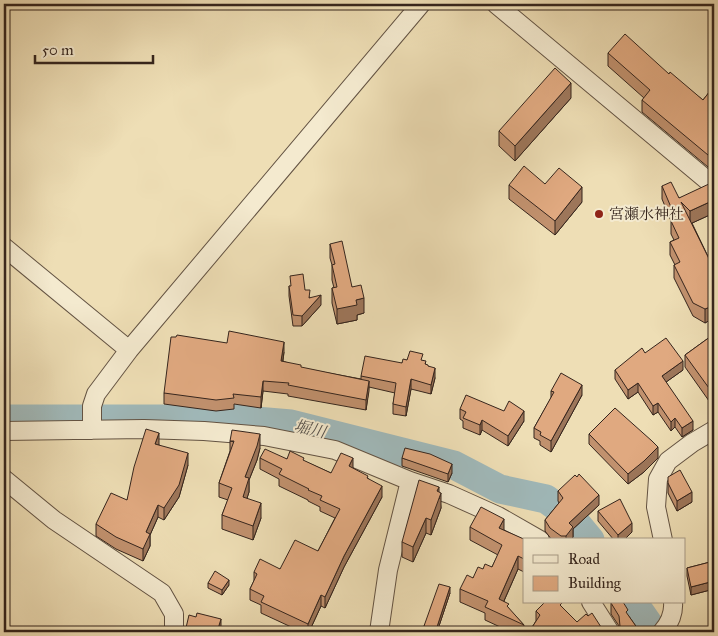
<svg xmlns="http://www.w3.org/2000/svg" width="718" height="636" font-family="'IM FELL Great Primer','Noto Serif JP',serif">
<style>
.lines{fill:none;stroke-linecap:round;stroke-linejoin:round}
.river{stroke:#a0b9ba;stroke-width:29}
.minor-casing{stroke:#635343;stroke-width:20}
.minor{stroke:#f4eacf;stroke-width:18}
.wall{fill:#c1916e;stroke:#35251d}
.shaded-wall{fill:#9d765a;stroke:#35251d}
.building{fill:#e0a980;stroke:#35251d}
.poi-dot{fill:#8f2418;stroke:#f4eacf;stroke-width:2}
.labels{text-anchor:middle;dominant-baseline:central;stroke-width:4;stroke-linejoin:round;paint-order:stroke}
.poi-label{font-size:15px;fill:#35251d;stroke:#f4eacf;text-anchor:start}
.water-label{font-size:16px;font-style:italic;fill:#55514c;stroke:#f4eacf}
</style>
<rect width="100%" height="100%" fill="#eedeb5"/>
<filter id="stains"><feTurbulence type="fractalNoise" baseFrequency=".004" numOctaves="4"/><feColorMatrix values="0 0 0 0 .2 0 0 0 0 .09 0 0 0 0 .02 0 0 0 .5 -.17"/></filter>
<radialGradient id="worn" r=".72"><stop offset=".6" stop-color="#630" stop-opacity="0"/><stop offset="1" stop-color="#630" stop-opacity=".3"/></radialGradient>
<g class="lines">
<path class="river" d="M4 419H234L291 424 454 465 500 489 546 499 571 517 590 540
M633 602 654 632"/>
<g class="minor-casing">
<path id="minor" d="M496 4 714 186
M4 247 129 350
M92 430V406L96 394 129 350 421 4
M4 431 144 429 204 431 264 436 335 450 410 481 449 494 498 516 540 540
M4 479 54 520 162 593 174 614V632
M663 540 656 507 658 479 668 461 692 443 714 430
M591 602 610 632
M379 632 388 570 410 481
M662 632C670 623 674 614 673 602"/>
</g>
<use href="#minor" class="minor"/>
</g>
<path class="wall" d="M608 53 669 74 703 100 714 86V172L642 112V100L644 98 608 66Z
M571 98 515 161 499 146V131Z
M545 184 582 202 555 235 509 199V185Z
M662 186 679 198 714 189V213L692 223 714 269V328L713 327 710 320 705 323 693 316 674 278V265H675L670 255V242L674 240 671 234V221L662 199Z
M714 231V249L712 246V234Z
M330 244 352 287 364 313 357 315V320L337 324 332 303V288H334L332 280V265L330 258Z
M289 286 305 290 310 298 321 305 302 326H293L289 296Z
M714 334V408L685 367V355Z
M284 352 283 361 301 368 361 379V376L402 363 407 360 423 361 428 366 435 378 431 394 411 389 406 416 393 414V404L395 393 369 387 366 410 288 396V394L263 391 261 408 234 404V409L216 411 164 404V393Z
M645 353 683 370 666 382 693 430 682 437 675 427 671 431 658 412 653 415 638 392 628 399 615 379V370Z
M551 391 582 395 551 452 540 445V441L534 438V428L551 398Z
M460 409 524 421 508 446 482 430 480 435 463 428V421L460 419Z
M589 434 658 458 644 472 628 484 589 444Z
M230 441 260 448 257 460 249 480V492L247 498 261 518 253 540 222 529V515L228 500 219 497V483L230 451Z
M159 445 188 465 179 497 164 520 158 517 150 535V546L143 561 116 549 96 536V524L127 500Z
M260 458 287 459 304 461 331 473 353 468 368 478 382 497 344 567 325 608 321 606 309 632H302L261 613V605L250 600V589L254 581V572L280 569 318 551 335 518 320 511V507L308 501V500L279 486V479L260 469Z
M402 458 452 473 448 482 402 466Z
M668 483 692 502 677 511 668 493Z
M558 491 599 505 573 529V537L571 540H552L545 531V520L559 503 558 501Z
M439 492 441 508 431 535 426 533 413 562 402 557V542Z
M598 511 632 532 624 540H614L598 521Z
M470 527 504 530 524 540V572L518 569 504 601 509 609 524 625V632H511L485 620V613L460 602V589L483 569 492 567 498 555 470 540Z
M714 561V589L691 595 687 576V568Z
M208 583 229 585 222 595 208 588Z
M450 593 437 632H428L424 631V626Z
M611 603 628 615 640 632H529L536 621V611L562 607 577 622 588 616 601 627 610 632 615 630 619 626 611 614Z
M712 606H714V632L712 619Z"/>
<path class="shaded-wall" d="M571 83V98L515 161V146Z
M582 187V202L555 235V221Z
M714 200V213L690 224V211Z
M321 295V305L302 326V316Z
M364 298V313L357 315V320L337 324V309L356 300Z
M710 307V320L705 323V309Z
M284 342V352L281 371V361Z
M683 361V370L662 385V376Z
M435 368V378L431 394V385Z
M411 379V389L406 416V407Z
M263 381V391L261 408V397Z
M369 381V391L366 410V400Z
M638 383V392L628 399V390Z
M582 385V395L551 452V441Z
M658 403V412L653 415V406Z
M524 411V421L508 446V436Z
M675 418V427L671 431V422Z
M482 420V430L480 435V425Z
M693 421V430L682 437V428Z
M159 433V445L155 444Z
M260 434V448L257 460 249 480V492L243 511V497L245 477Z
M658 447V458L644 472 628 484V474Z
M188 453V465L179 497 164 520V508Z
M353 458V469L349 466Z
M452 464V473L448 482V474Z
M382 486V497L344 567 325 608V597L344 556Z
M439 487V499L441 493V508L431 535V520L437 491Z
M692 492V502L677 511V501Z
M599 495V505L573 529V537L571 540H566V536L569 523Z
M261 503V518L253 540V526Z
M158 505V517L150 535V546L143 561V549L146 532Z
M426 518V533L413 562V547Z
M504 519V532L499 528Z
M632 523V532L624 540H618V535Z
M518 556V569L499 612V599Z
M229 580V585L222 595V590Z
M714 581V589L691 595V587Z
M450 587V593L437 632H436V630Z
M321 595V606L309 632H308V624Z
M221 619V632H217Z"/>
<path class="building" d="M625 34 669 74 670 72 703 100 714 86V160L642 100 650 90 608 53Z
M555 68 571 83 515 146 499 131Z
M524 166 545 184 559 168 582 187 555 221 509 185Z
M671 182 679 198 711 183 714 189V200L690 211 681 202 714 269V315L713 314 710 307 705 309 693 303 674 265 680 262 670 242 679 238 671 221 676 219 662 186Z
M342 241 352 287 361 285 364 298 356 300 357 305 337 309 332 288 337 287 332 265 335 264 330 244Z
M303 274 305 290H310L309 298 321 295 302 316 293 315 289 286H291L290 276Z
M229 331 284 342 281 361 301 365V367L369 381 366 400 288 385 289 383 263 381 261 397 233 394 234 398 216 400 164 393 171 337H176L177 335 227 343Z
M714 334V395L685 355Z
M666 338 683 361 662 376 693 421 682 428 675 418 671 422 658 403 653 406 638 383 628 390 615 370 642 348 645 353Z
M410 351 423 354 421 360 426 361 425 364 428 365V366L435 368 431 385 411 379 406 407 393 404 396 383 361 376 365 356 402 363 403 359 407 360Z
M561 373 582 385 551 441 540 435 541 432 534 428 554 392 551 391Z
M466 395 504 411 509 401 524 411 508 436 482 420 480 425 463 418 466 412 460 409Z
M615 408 652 441 658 447 644 461 628 474 589 434Z
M146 429 159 433 155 444 188 453 179 485 164 508 158 505 146 532 150 534 143 549 116 537 96 524 111 493 127 500 134 467Z
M232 430 260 434 257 446 245 477 249 478 243 497 261 503 253 526 222 515 232 488 219 483 234 441H230Z
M405 448 430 454 452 464 448 474 402 458Z
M265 449 287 459 290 451 304 458 303 460 331 473 341 453 353 458 349 466 368 476 367 478 382 486 344 556 325 597 321 595 308 624 261 602 264 596 250 589 257 574 254 572 260 559 280 569 295 540 318 551 340 509 320 500 322 496 308 490 309 489 279 474 282 469 260 458Z
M680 470 692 492 677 501 668 483V477Z
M579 474 599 495 569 523 573 527 566 536H561L550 528 545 520 563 498 558 491 575 475 577 477Z
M419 480 439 487 437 491 441 493 431 520 426 518 413 547 402 542Z
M620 499 632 523 618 535 598 511Z
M481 507 504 519 499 528 526 540H524V559L518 556 499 599 509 604 507 606 524 625 485 607 488 601 460 589 467 575 473 578 478 567 483 569 485 564 492 567 502 545 470 527Z
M714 561V581L691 587 687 568Z
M215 571 229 580 222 590 208 583Z
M439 584 450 587 436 630 424 626Z
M545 602H561L562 603 560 605 577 622 586 614 588 616 592 613 601 627 610 632 615 630 620 626 619 616 611 603 613 602H623L628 610 626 612 640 632H529L540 615 536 611Z
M712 606H714V622Z
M197 613 221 619 217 632H185L189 615 196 617Z"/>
<circle class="poi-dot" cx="599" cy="214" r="5"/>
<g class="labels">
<g class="poi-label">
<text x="609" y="214">宮瀬水神社</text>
</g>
<g class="water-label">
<text transform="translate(310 429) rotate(13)">堀川</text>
</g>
</g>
<rect width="718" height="636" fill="none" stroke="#eedeb5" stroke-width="20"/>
<rect x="5" y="5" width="708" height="626" fill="none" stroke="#35251d" stroke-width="2.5"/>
<rect x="10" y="10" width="698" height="616" fill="none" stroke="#35251d"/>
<rect x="523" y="538" width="162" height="65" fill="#f4eacf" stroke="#a89b88"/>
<rect x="533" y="555" width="25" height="8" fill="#f4eacf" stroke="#a89b88"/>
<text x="568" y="564" font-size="15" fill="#35251d">Road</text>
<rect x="533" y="576" width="25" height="15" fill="#e0a980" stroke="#a89b88"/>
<text x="568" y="588" font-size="15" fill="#35251d">Building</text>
<path d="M35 55v8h118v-8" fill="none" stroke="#35251d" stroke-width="2.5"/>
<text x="42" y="55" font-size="15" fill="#35251d" stroke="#f4eacf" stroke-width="4" paint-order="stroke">50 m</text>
<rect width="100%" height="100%" filter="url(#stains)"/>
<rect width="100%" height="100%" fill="url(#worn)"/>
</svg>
